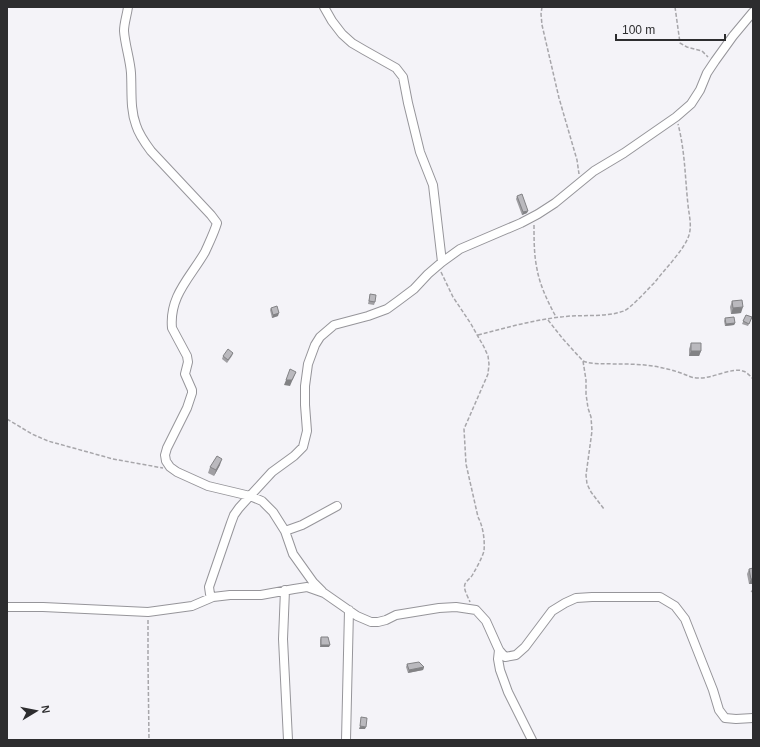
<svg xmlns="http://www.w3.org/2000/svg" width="760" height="747" font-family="Helvetica,sans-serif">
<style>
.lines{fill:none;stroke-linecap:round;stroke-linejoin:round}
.street-casing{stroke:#96959a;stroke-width:10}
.path{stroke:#a7a6aa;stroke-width:1.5;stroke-dasharray:4 2;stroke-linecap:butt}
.street{stroke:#fff;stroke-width:8}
.wall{fill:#a09fa3}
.shaded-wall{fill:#828285}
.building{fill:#bab9be;stroke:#828285}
</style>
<rect width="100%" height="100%" fill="#f4f3f8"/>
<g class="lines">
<g class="street-casing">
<path id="street" d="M128 7C127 15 124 23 124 31 125 45 130 59 131 73 132 91 130 109 136 125 139 135 145 143 151 151L211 215 217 223C214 233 209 243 205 252 190 278 169 296 172 328L187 356 188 362 185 374 192 390V393L187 408 167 448 165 455 166 461 170 467 177 472 208 486 250 496 262 501 273 512 285 531 293 554 313 582 322 591
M324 7 332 21 342 34 352 43 364 50 396 68 403 77 408 103 420 152 433 185 442 262
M285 531 302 525 337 506
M285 590 283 639 288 740
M213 597 210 594 209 587 231 523 234 515 239 508 272 472 294 456 303 447 307 431 305 405V386L308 364 315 345 320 337 334 325 368 316 387 309 398 301 414 289 428 274 442 262 460 249 521 223 538 214 555 203 594 171 624 153 676 117 691 104 700 90 707 73 715 61 733 36 753 12
M7 607H43L148 612 192 606 213 597 230 595H261L294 589 307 587 324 593 357 616 371 622H378L386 620 396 615 439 608 456 607 476 610 486 621 499 650 505 657 516 655 525 647 552 611 565 603 576 598 592 597H660L675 606 685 619 713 690 719 710 725 718 736 719 753 718
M499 650 498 659 500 670 508 692 532 740
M346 740 349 610"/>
</g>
<path class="path" d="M542 7 541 14 542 25 559 98 577 160 579 174
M675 7 680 43 687 47 702 51 708 57
M534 225C534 240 534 255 537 269 540 286 548 302 556 317
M441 272 453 297 471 324 484 347 488 356 489 364 488 374 464 429 466 464 478 517C483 526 485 540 484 551 482 558 477 567 473 574 471 578 467 580 465 584 463 589 468 597 470 602
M548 320 563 339 583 361 586 380V394L588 408 591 417 592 431 586 475 587 484 591 492 604 509
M478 335C505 328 533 320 561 317 582 314 604 318 624 311 631 308 649 288 655 282 664 270 685 249 689 235 692 225 689 215 688 205 685 177 685 151 678 124
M583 361C593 365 603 363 614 364 630 364 647 364 663 368 669 369 675 371 681 373 687 375 691 378 698 378 712 379 732 367 743 371 747 372 750 376 753 379
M7 419 32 434 48 441 113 459 163 468
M751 591 753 592
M148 620V662L149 740"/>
<use href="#street" class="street"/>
</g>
<path class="wall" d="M517 196 527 213 522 215 516 199Z
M370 294 375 302 374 305 368 304Z
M732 301 741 313 731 314 730 307Z
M271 308 278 316 272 318 270 310Z
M746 315 752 317 748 326 742 324Z
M725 318 735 323 734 325 725 326 724 321Z
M691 343 701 351 699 356H689V349Z
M233 353 232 356 227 363 222 359 223 356Z
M220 465 214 476 208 473 210 467Z
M749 569 753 584H749L747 574Z
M321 637 329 647H320V640Z
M407 664 424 667 423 670 408 673 406 667Z"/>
<path class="shaded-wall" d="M528 211 527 213 522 215 523 212Z
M743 307 741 313 731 314 733 308Z
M279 313 278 316 272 318 273 315Z
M735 323 734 325 725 326 726 324Z
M691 351H701L699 356H689Z
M296 372 290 386 284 385 286 380Z
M222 459 220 465 214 476 216 470Z
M751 579H753V584H749Z
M321 645H330L329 647H320Z
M424 667 423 670 408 673 409 670Z
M360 726 366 727 365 729H359Z"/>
<path class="building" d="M522 194 528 211 523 212 517 196Z
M370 294 376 295 375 302 369 301Z
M742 300 743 307 733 308 732 301Z
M277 306 279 313 273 315 271 308Z
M746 315 752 317 749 324 743 321Z
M734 317 735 323 726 324 725 318Z
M691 343H701V351H691Z
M228 349 233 353 228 360 223 356Z
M290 369 296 372 292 380H286Z
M217 456 222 459 216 470 210 467Z
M753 568V579H751L749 569Z
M321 637H328L330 645H321Z
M419 662 424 667 409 670 407 664Z
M361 717 367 718 366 727 360 726Z"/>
<rect width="760" height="747" fill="none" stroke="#2d2d2f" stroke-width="16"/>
<g transform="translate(36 711) rotate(80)" stroke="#f4f3f8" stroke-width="3" paint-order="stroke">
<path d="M0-3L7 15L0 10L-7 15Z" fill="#2d2d2f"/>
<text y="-6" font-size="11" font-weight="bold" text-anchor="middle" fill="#2d2d2f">N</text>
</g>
<path d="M616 34v6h109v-6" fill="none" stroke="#2d2d2f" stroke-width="2"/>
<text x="622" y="34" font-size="12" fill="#2d2d2f" stroke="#f4f3f8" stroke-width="3" paint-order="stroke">100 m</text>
</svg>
